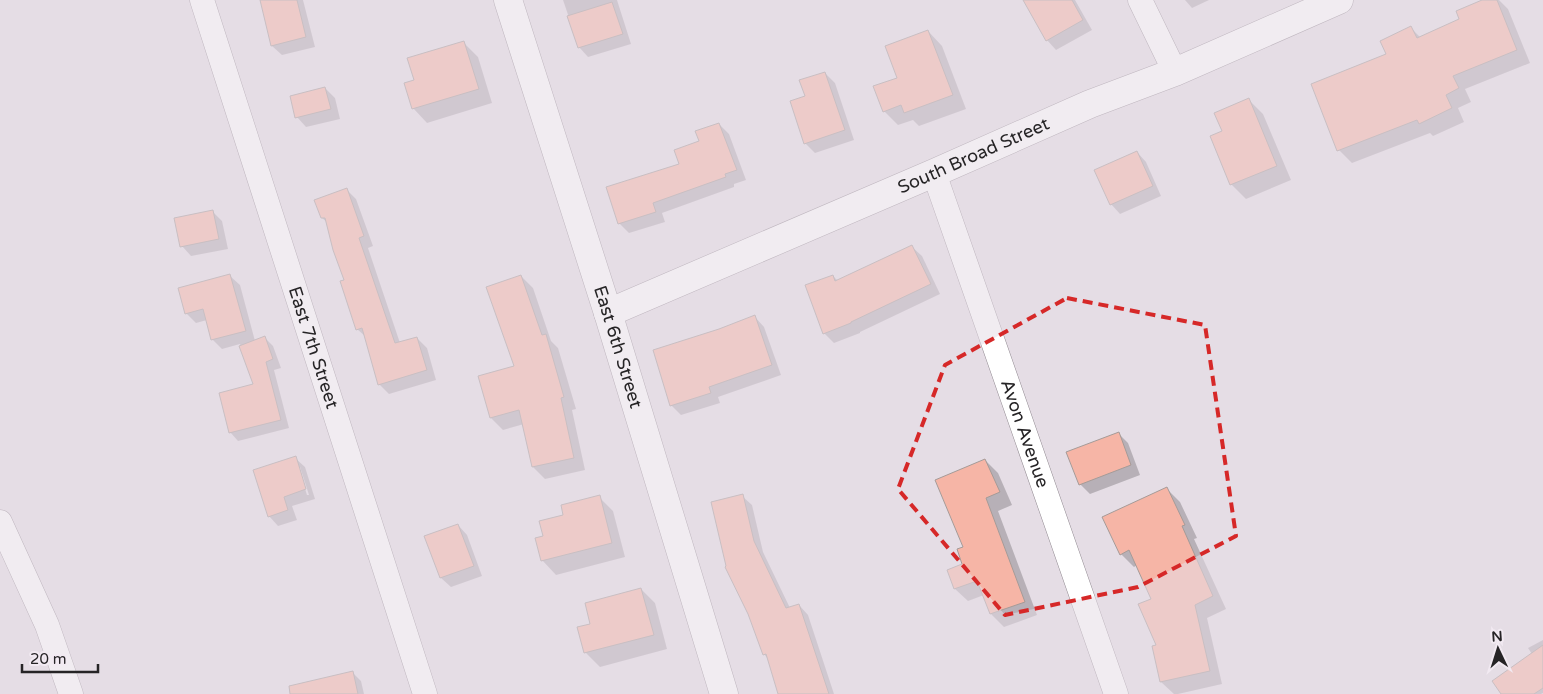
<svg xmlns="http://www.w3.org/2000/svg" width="1543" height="694" font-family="'Varela Round',sans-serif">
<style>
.shadow{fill:#0003;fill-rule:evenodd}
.building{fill:#f6b5a6;stroke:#a59b98}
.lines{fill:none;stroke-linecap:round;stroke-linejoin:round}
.minor-casing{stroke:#918a91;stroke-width:25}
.tertiary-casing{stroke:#918a91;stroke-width:29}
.minor{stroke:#fff;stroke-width:24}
.tertiary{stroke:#fff;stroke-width:28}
.marked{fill:none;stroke:#d62828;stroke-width:4;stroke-dasharray:10 6;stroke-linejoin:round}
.labels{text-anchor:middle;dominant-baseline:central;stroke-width:4.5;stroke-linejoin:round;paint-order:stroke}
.street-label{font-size:18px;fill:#262426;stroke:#f2eaf2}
</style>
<rect width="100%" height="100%" fill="#e5dde5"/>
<path class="shadow" d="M261 0H303L315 47 282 55 272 46Z
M563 0H617L631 44 588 57 579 47Z
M1025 0H1075L1092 30 1056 50 1047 40Z
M1185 0H1209L1192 8Z
M1485 0H1499L1508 9 1530 63 1465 89 1471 102 1458 108 1464 122 1433 136 1430 133 1352 163 1339 150 1388 55 1411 28 1421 38 1461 20Z
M928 31 942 46 966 109 919 126 913 120 898 125 884 111 898 79Z
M464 43 478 57 492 103 427 123 413 108 415 81Z
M825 73 835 83 854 140 815 153 805 143Z
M325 88 335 98 340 119 306 127 297 117Z
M1249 100 1263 114 1291 180 1246 199 1231 184 1224 132Z
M719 124 729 134 746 180 734 184V187L662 213 665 222 629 233 619 223 680 165Z
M1137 152 1146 162 1161 196 1120 214 1111 204Z
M346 189 356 199 373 246 368 248 400 343 417 338 427 348 436 380 389 394 379 384 366 337 357 329 345 280 328 223 322 218Z
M212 211 222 221 228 249 191 256 182 246Z
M912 247 922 256 940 294 860 332V333L834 343 824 333 833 276 838 281Z
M230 276 240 285 255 341 265 338 273 346 281 368 274 370 289 428 238 441 230 432 255 385 240 344 222 349 212 339 207 320 196 323 186 313Z
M521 276 533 288 551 341 558 348 576 409 572 410 585 470 545 479 533 467 524 424 503 430 491 418 516 367Z
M755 317 764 327 781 375 718 397 720 403 681 415 671 405Z
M1118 433 1128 443 1140 475 1090 494 1080 484Z
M295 458 305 467 315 499 292 506 297 520 278 526 269 516ZM298 467H300L309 495H307Z
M985 460 998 473 1012 505 998 511 1037 615 1004 627 991 614 984 595 968 601 955 589 964 565V547Z
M1167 489 1180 502 1197 538 1194 539 1226 609 1207 618 1222 684 1178 694H1174L1161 682 1152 600 1137 565 1134 567 1121 554Z
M742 496 752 505 763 552 790 608 799 605 808 615 834 694H779L768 659 764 654Z
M599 497 613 511 625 557 556 575 542 560 544 537 565 516Z
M458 525 467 535 482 576 451 587 441 578 426 537Z
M641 589 655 603 667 649 600 667 586 653 579 628 592 625Z
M1543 640V693L1541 694H1503L1532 654 1528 648Z
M352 672 361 681 364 694H322Z"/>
<path class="building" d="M260 0H297L306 37 271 46Z
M1023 0H1072L1083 20 1046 41Z
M1482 0H1497L1517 50 1453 76 1459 88 1446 95 1452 108 1419 124 1417 120 1337 151 1311 84 1386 54 1380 41 1411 26 1417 38 1459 19 1456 11Z
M612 2 623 34 578 48 567 16Z
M928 30 953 95 904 113 901 105 883 112 873 86 897 78 885 46Z
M464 41 479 89 412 109 404 83 414 80 407 58Z
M825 72 845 130 804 144 790 101 805 96 799 80Z
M325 87 331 109 295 118 290 96Z
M1249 98 1277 166 1230 185 1210 136 1222 131 1214 113Z
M719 123 737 170 725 174 726 177 653 203 656 212 618 224 606 187 679 164 674 150 699 141 695 131Z
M1137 151 1153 186 1110 205 1094 170Z
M347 188 364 236 359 238 395 343 417 337 427 370 378 385 362 328 356 330 340 281 344 280 333 250 325 218H321L314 200Z
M213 210 219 239 180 247 174 218Z
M912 245 931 284 851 322V323L823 334 805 285 833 275 835 281Z
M230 274 246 331 211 340 203 309 185 314 178 288Z
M521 275 542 335 546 334 564 397 561 398 574 458 532 467 519 410 490 418 478 376 514 366 486 287Z
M755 315 772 365 709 387 711 393 670 406 653 350 719 329Z
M265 336 273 359 266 362 281 420 229 433 219 393 253 384 239 346Z
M1119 432 1131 465 1079 485 1066 452Z
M296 456 306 489 284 497 288 510 268 517 253 470Z
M985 459 1000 492 986 498 1025 602 990 614 977 581 954 589 947 570 962 564 957 549 963 547 935 480Z
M1167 487 1185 525 1182 526 1213 596 1195 605 1210 671 1160 682 1152 646 1156 645 1138 604 1151 599 1129 550 1120 555 1102 517Z
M743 494 754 541 786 608 799 604 829 694H778L766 654 763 655 748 614 725 567 726 566 711 502Z
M600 495 612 543 541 561 535 538 543 536 539 521 563 515 561 505Z
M458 524 474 566 440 578 424 536Z
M641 588 654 635 584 653 577 627 590 624 585 603Z
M1543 645V688L1534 694H1501L1492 681Z
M353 671 358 694H290L289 686Z"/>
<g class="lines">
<g class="minor-casing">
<g id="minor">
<path id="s1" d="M202 0 425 694"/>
<path d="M1140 0 1175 72"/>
<path id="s2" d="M934 173 1116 694"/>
<path d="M0 522 47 625 71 694"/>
</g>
</g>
<g class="tertiary-casing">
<g id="tertiary">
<path id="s3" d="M508 0 608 313 724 694"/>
<path id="s4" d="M608 313 934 173 1090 104 1175 72 1339 0"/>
</g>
</g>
<use href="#minor" class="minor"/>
<use href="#tertiary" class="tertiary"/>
</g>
<path d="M0 0H1543V694H0ZM1067 298 1205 325 1236 536 1138 587 1005 615 898 489 945 365Z" fill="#e5dde5" fill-opacity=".55" fill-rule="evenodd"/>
<path class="marked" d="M1067 298 1205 325 1236 536 1138 587 1005 615 898 489 945 365Z"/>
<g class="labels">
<g class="street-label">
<text stroke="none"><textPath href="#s4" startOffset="398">South Broad Street</textPath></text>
<text stroke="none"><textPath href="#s1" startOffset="365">East 7th Street</textPath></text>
<text stroke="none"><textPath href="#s3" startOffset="364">East 6th Street</textPath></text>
<text stroke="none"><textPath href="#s2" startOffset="276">Avon Avenue</textPath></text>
</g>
</g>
<g transform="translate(1498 649) rotate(356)" stroke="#f2eaf2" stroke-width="4" paint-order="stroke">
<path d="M0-4L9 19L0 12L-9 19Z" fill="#262426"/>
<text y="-8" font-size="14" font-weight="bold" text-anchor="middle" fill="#262426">N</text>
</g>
<path d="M22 664v8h76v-8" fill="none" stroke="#262426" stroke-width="2.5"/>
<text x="30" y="664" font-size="15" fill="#262426" stroke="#f2eaf2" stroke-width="4" paint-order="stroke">20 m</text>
</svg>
